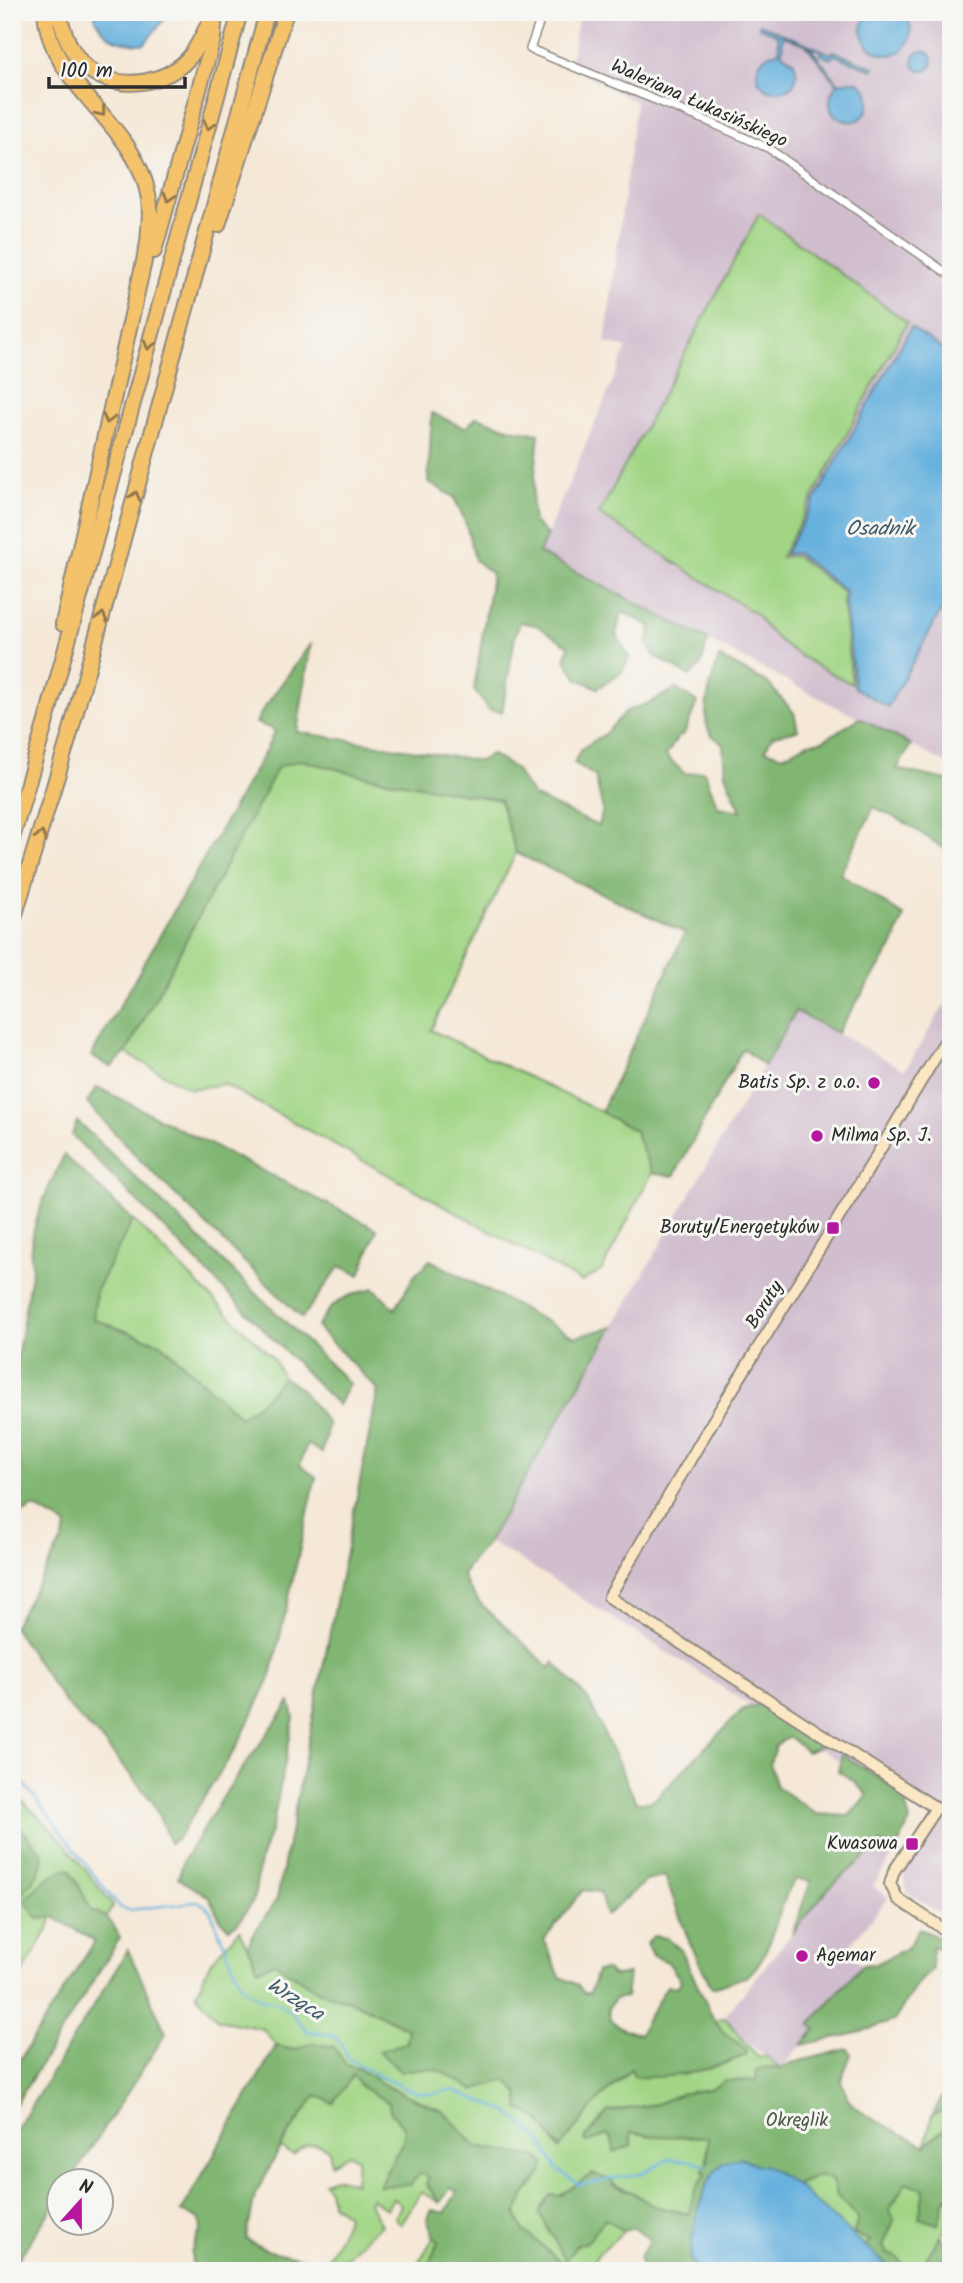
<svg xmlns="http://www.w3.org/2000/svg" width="963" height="2283" font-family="Kalam,sans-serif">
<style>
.industrial{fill:#d0bdcd}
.green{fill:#a1d585;stroke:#668058;stroke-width:2}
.forest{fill:#80b672;stroke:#56704e;stroke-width:2}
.water{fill:#66b1de;stroke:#486e84;stroke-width:2}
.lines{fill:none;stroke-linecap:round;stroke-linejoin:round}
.stream{stroke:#66b1de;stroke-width:2.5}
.street-casing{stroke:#908a81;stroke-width:10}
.secondary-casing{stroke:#908a81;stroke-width:14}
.highway-casing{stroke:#908a81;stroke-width:18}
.street{stroke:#fff;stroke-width:7}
.secondary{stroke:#fbe7c3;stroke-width:10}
.highway{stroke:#f4c26a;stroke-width:14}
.rail-casing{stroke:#2b2b2b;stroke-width:5}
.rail{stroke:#f6f6f2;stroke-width:2.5;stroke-dasharray:8;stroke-linecap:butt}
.oneway{stroke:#90764a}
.poi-dot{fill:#b5179e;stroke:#f6f6f2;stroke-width:2.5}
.labels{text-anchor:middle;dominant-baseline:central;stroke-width:6;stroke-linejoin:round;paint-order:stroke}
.street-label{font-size:19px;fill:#2b2b2b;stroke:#f6f6f2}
.poi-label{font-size:19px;fill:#2b2b2b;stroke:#f6f6f2;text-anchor:end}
.park-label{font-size:19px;fill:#485642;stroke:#f6f6f2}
.water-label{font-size:21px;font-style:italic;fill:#405a6a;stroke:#f6f6f2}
</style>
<rect width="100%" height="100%" fill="#f6f6f2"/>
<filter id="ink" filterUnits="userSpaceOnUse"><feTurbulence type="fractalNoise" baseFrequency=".0143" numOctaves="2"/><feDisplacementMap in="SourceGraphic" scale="14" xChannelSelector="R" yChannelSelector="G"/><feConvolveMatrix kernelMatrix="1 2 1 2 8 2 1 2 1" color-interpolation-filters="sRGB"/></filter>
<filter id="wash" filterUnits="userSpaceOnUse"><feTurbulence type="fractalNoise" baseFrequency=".00686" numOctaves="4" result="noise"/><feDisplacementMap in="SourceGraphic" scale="28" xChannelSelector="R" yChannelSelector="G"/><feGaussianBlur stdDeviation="1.57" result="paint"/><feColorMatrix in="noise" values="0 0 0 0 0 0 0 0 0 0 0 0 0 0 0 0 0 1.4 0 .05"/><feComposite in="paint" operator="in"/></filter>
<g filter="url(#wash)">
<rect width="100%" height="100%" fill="#f5e8d7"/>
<path class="industrial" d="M579 12H951V766L539 553 627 348 605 343 636 102 570 67Z
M951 994V1920L908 1893 902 1870 932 1820 523 1561 488 1542 796 1011 905 1070Z
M881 1843 895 1851 873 1886 888 1898 845 1951 862 1965 810 2024 816 2029 780 2069 741 2036 724 2017 828 1889Z"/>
<path class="green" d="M759 214 907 322 781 557 796 556 843 592V606L852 684C818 666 778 649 757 615L599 514Z
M300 760 364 776 500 800 516 853 431 1030 601 1112 635 1131 652 1173 602 1270 582 1282 224 1084 190 1089 126 1053 278 767Z
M133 1220 273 1358 283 1377 265 1398 241 1418 162 1344 93 1319 96 1290Z
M12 1777 15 1794 58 1835 113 1905 95 1940 29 1896 32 1910 38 1919 53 1916 49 1928 12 1991V1907L23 1892 12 1878Z
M240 1930 258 1969 274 1962 318 1991 358 2004 408 2029 407 2043 390 2048 416 2067 445 2071 473 2090 506 2080 519 2093V2109L537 2117 559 2148 600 2098 620 2081 631 2068 683 2075 727 2063 746 2055 747 2050 724 2033 715 2022 724 2017 759 2058 766 2056 780 2069 766 2067 757 2070 756 2080 726 2081 709 2089 680 2094 657 2104 608 2112 585 2139 587 2142 608 2135 612 2138 614 2151 630 2132 653 2136 708 2137 706 2174 696 2189 689 2214 653 2206 634 2193 592 2174 560 2196 565 2259 577 2245 588 2241 605 2219 624 2231 598 2254 590 2271H556L561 2262 524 2231 516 2214 525 2194 540 2176 524 2154 505 2152 476 2146 443 2111 388 2087 359 2069 345 2065 334 2047 313 2043 294 2050 276 2046 263 2029 218 2020 196 1994 211 1961Z
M353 2075 362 2087 389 2103 391 2113 405 2127 403 2141 379 2186 396 2184 421 2173 429 2178 426 2184 440 2203 421 2192 401 2224 395 2218 401 2205 393 2199 387 2209 371 2199 369 2203 381 2225C367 2237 359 2241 348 2257L341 2259 330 2270 325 2263C333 2246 344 2233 347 2215L332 2204 329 2190 324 2182 335 2178 355 2183 357 2158 349 2154 331 2164 329 2150C316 2142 304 2143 294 2155L280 2148 316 2095Z
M951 2106V2122L925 2146 932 2116Z
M820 2175 832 2180 836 2195 858 2218 871 2242 865 2246 796 2185Z
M906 2182 924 2189 937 2224 944 2201 951 2194V2220L921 2267 916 2271H907L897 2257 888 2254 883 2246 894 2220 888 2212Z
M434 2237 439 2241 427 2268 428 2271H420L415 2268Z"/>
<path class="forest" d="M432 413 465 428 477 417 511 429 539 434 532 505 534 522 547 535 539 553 708 640 701 665 690 676 655 656 647 644 651 626 622 612 616 633 629 657 622 672 598 688 578 679 565 660 569 646 536 625 520 622 515 636 502 712 489 710 474 690 492 574 475 560 466 524 454 497 428 482Z
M311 643 297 732 480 761 491 754 515 769 533 796 598 826 603 810 595 776 574 763 581 749 605 734 626 711 649 703 676 689 697 702 684 734 677 738 666 756 685 774 704 771 718 807 741 811 725 774 723 744C719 741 713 737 710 733 699 717 713 675 719 657L768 683 794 713 798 730 772 736 765 750 783 756 808 743 822 741 860 718 911 745 897 769 951 781V853L904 822 874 807 840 874 904 916 892 947 837 1033 796 1011 764 1066 743 1048 674 1176 652 1173 635 1131 601 1112 685 933 516 853 500 800 364 776 301 760 278 767 126 1053 111 1067 91 1056 266 750 275 730 256 723 262 711Z
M97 1087 377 1229 360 1275 340 1266 302 1318 141 1161 87 1103Z
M77 1121 349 1383 338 1405 72 1135Z
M64 1155 133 1220 96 1290 93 1319 162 1344 240 1417 265 1398 283 1377 301 1389 328 1424 322 1453 307 1444 300 1465 316 1477 271 1676 237 1746 178 1838 170 1843 153 1802 100 1738 66 1704 13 1627 62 1541 67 1525 34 1507 12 1519V1389L30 1279C35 1265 29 1259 31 1246 35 1213 50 1185 64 1155Z
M430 1260 575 1337 613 1327 488 1542 467 1567 463 1576 468 1587 480 1603 550 1668 554 1662 588 1699 636 1802H649L656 1798 743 1709 761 1704 824 1745 807 1752 789 1737 775 1746 770 1764 777 1787 816 1814 849 1816 867 1795 854 1781 838 1771 842 1754 902 1793 910 1821 895 1851 881 1843 828 1889 792 1934 811 1881 796 1879 787 1893 765 1953 757 1966 748 1976 712 1988 689 1941 665 1876 646 1881 606 1916 600 1892 583 1890 544 1940 560 1977 578 1985 584 1993H590L597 1971 607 1970 613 1976 629 1974 626 1997 614 1999 608 2008 610 2020 625 2030 640 2034 645 2022 667 1986 677 1988 681 1981 668 1962 652 1955 647 1944 653 1936 667 1938 681 1950 715 2022 723 2032 747 2050 746 2055C710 2070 675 2079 635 2077L631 2069 600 2098 560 2148 537 2117 519 2109V2093L506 2080 473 2090C448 2074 432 2062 401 2072L379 2051 406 2043 408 2029 358 2004 318 1991 274 1963 258 1969 248 1948 252 1936 277 1899 378 1390 317 1327C332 1300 345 1296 374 1288L395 1309 414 1276Z
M290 1702 294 1717 273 1823 260 1860 254 1899 239 1922 229 1928 220 1919 209 1897 178 1878 184 1860 230 1786Z
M12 1819 42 1852C47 1872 22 1891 12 1907Z
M70 1869 92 1911C107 1914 114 1924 120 1938L12 2110V2072L95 1941 54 1917 38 1919 25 1900C37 1887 51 1871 70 1869Z
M919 1928 947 1942 945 1950 932 1946V1969L915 1987 894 2021 857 2033 802 2045 816 2029 810 2024 862 1965 876 1964 907 1948Z
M128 1950 166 2033 70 2181 60 2182 59 2198 12 2268V2137Z
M312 2043 334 2047 346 2065 359 2069 388 2087 443 2111 476 2146 538 2157 545 2164 540 2176 525 2194 516 2214 524 2231 561 2262 555 2271H464L462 2265 445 2271H428L427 2268 439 2241 434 2237 427 2219 432 2210 445 2213 457 2192 450 2188 440 2203 426 2184 429 2178 421 2173 409 2185 379 2186 403 2141 405 2128 391 2113 389 2103 362 2087 353 2075 333 2103 316 2095 286 2137 255 2195 246 2239 266 2250 325 2263 320 2271H193L191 2252 201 2229 200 2219 181 2212 276 2046 294 2050Z
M848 2049 851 2054 841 2080 848 2100 867 2116 925 2146 951 2122V2194L944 2201 938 2224 919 2218 924 2189 906 2182 889 2211 894 2220 883 2246 888 2254 897 2257 907 2271H894L865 2246 870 2241 854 2233 858 2218 836 2195 832 2180 820 2175 796 2185 765 2165H758L742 2158 696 2224 690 2259 703 2271H640L641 2267 639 2259 650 2240 634 2228 624 2231 605 2219 588 2241 577 2245 565 2260 539 2212 550 2195 560 2196 592 2174 612 2180 613 2185 634 2193 653 2206 688 2214 696 2189 706 2174 703 2171 708 2162V2137L653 2136 631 2132V2146L614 2152 612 2139 608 2135 587 2142 585 2139 608 2112 657 2104 680 2094 710 2089 725 2081 756 2080 757 2070 766 2067 780 2069 792 2063Z
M951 2051V2106L932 2116 943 2096 948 2073 944 2067Z
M940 2236 951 2249V2253L943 2263 933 2271H916L921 2267Z"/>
<path class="water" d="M93 12H166L165 18 145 43 141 44C116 42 102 39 93 12Z
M870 12H903C910 20 913 28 910 38 899 74 841 45 870 12Z
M760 24 831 54 833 51 874 67 873 70 834 55 830 59 820 54V50L810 47 839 84C879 67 878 132 843 120 825 114 828 95 837 84L805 44 783 36 782 53 794 62C809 101 749 99 758 67 761 57 770 53 779 52L778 35 759 27Z
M913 61a10 10 0 1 1 20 0a10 10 0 1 1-20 0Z
M911 327 951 355V593L888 707 855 688 845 604 846 592 797 553 785 554Z
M742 2158 758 2165H765L796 2185 894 2271H702L690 2260C692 2235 700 2187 717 2169 724 2161 732 2159 742 2158Z"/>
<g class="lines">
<path class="stream" d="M12 1768 119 1907 129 1910 195 1902 201 1903 210 1910 242 1987 261 1999 279 2003 294 2015 308 2032C331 2033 341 2034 347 2058L381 2077 415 2092 430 2094 452 2090 506 2111 538 2138 557 2169 579 2185 641 2174 668 2159 693 2161 706 2166"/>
</g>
</g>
<g filter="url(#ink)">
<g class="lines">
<g class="street-casing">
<path id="street" d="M543 12 530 49 707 121 768 148 951 276"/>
</g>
<g class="secondary-casing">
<path id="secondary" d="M951 1031 854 1193 713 1421 609 1597 936 1808 894 1871 890 1884 898 1899 951 1934"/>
</g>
<g class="highway-casing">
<path id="highway" d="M45 12C50 88 134 121 148 194 152 210 149 226 148 243L63 624
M58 12C63 28 67 44 77 57 102 93 160 89 188 59 198 48 205 30 212 17
M218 225 286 12
M154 251 213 39 215 12
M12 838 46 721 240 12
M12 924 69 737 267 12"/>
</g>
<use href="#street" class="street"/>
<use href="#secondary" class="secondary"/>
<use href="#highway" class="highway"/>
<g class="rail-casing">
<path id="rail" d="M947 1495 951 1497"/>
</g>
<use href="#rail" class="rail"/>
</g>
<defs><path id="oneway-chevron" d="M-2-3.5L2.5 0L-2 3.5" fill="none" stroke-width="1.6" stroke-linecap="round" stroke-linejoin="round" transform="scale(1.75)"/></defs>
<g class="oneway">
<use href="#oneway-chevron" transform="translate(101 112) rotate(51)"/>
<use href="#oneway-chevron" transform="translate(209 125) rotate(105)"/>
<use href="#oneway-chevron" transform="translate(169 197) rotate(106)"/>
<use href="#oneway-chevron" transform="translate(149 345) rotate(105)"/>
<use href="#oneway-chevron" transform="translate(108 419) rotate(104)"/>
<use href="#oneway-chevron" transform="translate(135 496) rotate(-75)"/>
<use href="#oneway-chevron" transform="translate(102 617) rotate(-75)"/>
<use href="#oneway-chevron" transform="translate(41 836) rotate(-74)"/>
</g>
</g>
<g class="poi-dot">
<circle cx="874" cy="1083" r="7"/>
<circle cx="817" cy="1136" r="7"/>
<rect x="826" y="1221" width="14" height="14" rx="3.5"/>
<rect x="905" y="1837" width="14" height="14" rx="3.5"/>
<circle cx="802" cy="1956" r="7"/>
</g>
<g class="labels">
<g class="street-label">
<text transform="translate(699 104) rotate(24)">Waleriana Łukasińskiego</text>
<text transform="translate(765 1305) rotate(-58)">Boruty</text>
</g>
<g class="poi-label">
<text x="860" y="1083">Batis Sp. z o.o.</text>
<text x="831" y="1136" text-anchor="start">Milma Sp. J.</text>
<text x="819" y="1228">Boruty/Energetyków</text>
<text x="898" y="1844">Kwasowa</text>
<text x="816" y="1956" text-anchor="start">Agemar</text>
</g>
<g class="park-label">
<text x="797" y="2121">Okręglik</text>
</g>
<g class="water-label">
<text x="880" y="529">Osadnik</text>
<text transform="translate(295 2000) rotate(32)">Wrząca</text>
</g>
</g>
<rect width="963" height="2283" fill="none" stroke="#f6f6f2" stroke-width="42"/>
<g transform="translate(80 2202) rotate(21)"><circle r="33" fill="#f6f6f2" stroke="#a5a5a2" stroke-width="2"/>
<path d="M0-5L12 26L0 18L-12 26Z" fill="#b5179e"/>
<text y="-10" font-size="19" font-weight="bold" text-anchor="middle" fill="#2b2b2b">N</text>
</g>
<path d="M49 77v10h136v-10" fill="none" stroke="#2b2b2b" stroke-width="3.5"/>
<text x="60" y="77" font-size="21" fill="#2b2b2b" stroke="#f6f6f2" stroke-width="5" paint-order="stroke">100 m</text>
</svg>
